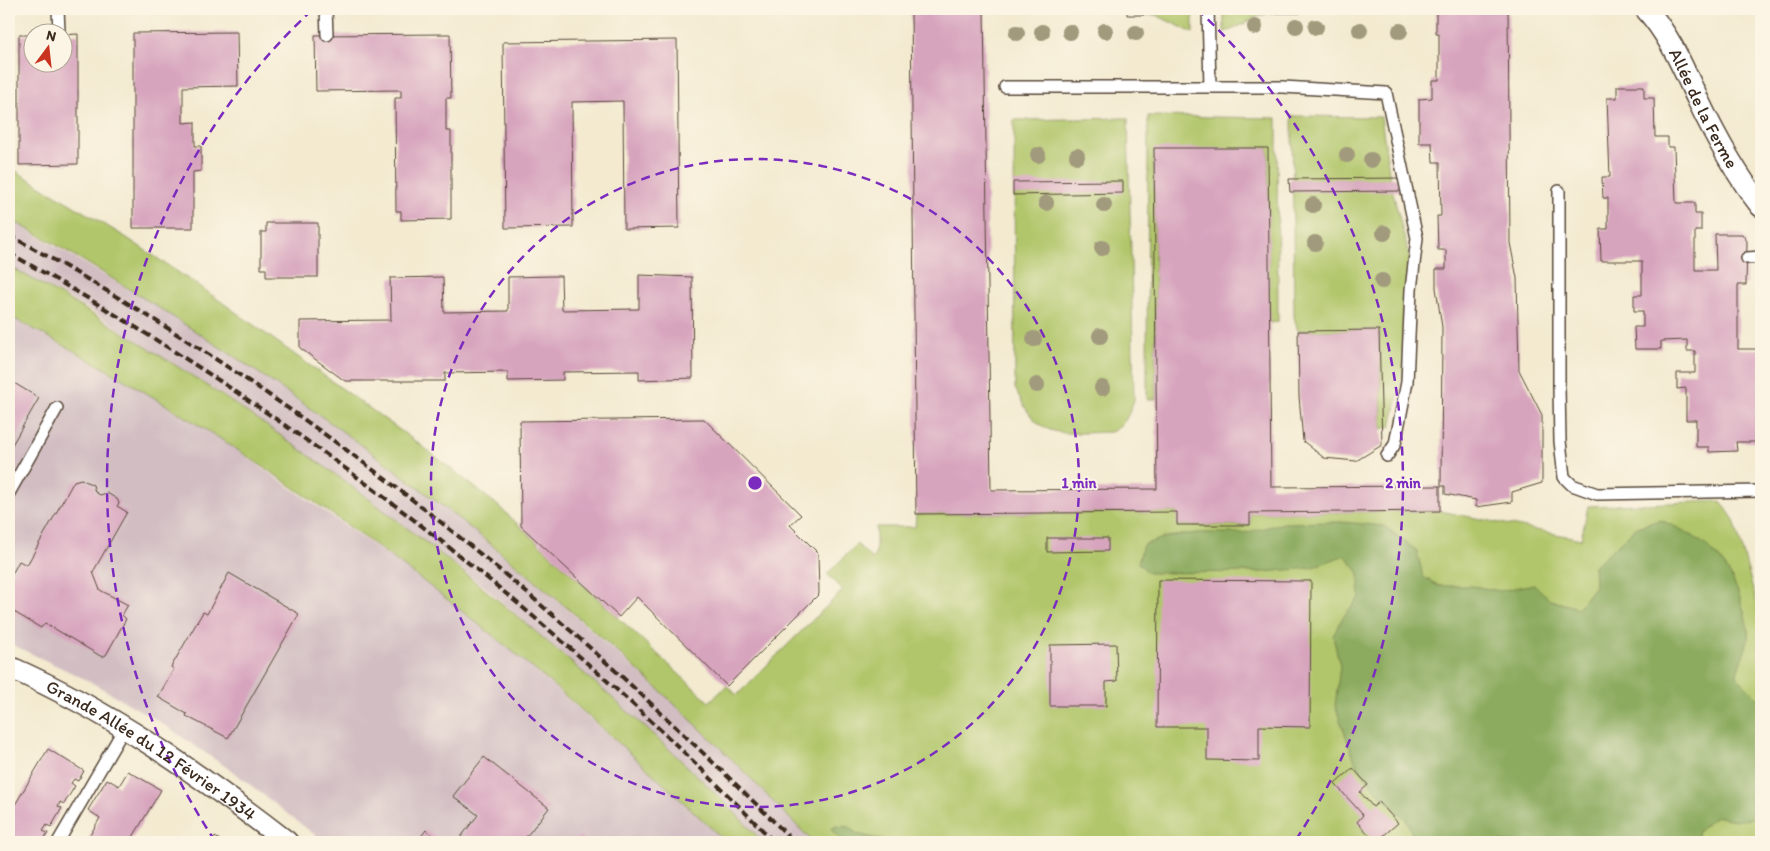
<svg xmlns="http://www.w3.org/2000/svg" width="1770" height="851" font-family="Itim,sans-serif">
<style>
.industrial{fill:#d2bec2}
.green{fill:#b1c66a;stroke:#767844}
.forest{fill:#8cab5e;stroke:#646a3e}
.building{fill:#d7a4be}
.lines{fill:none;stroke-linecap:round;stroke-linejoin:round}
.service-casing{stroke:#574739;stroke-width:14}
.minor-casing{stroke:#574739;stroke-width:24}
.service{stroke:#fff;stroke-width:11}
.minor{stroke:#fff;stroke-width:21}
.rail{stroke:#3b2a1e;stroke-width:4;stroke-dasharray:8 4;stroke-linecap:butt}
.tree{fill:#a19a7b}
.ring{fill:none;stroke:#7b2cbf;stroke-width:2.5;stroke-dasharray:9 6}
.labels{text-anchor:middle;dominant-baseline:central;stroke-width:4;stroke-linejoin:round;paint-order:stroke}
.street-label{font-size:18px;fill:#3b2a1e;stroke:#fcf5e5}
.centre{fill:#7b2cbf;stroke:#fcf5e5;stroke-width:2.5}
.ring-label{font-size:15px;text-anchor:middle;font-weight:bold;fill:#7b2cbf;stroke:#fcf5e5;stroke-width:4;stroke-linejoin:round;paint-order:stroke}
</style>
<rect width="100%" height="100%" fill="#fcf5e5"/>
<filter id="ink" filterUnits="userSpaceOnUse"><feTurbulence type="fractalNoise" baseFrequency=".02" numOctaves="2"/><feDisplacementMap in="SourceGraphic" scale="10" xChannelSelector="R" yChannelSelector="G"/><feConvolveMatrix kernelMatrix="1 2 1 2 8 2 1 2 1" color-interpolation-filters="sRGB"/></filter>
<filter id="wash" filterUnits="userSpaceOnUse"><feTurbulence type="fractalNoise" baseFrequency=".0096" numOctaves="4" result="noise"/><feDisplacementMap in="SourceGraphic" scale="20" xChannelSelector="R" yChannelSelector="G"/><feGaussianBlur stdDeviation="1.12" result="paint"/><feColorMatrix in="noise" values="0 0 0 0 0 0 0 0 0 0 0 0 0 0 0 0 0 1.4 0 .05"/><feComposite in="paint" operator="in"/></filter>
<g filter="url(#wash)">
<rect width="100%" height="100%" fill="#f3ead0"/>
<path class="industrial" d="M9 219 145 299 269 378 432 497 542 587 687 715 813 842H763L625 709 487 589 358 491 226 397 90 310 9 266Z
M9 316 142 390 225 442 400 564 502 642 650 771 726 842H324L235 773 157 720 89 681 9 643Z"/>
<path class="green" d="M1144 9H1193V33L1156 15H1144Z
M1224 9H1274V13C1256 13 1242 28 1224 32Z
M1148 116 1277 118 1278 322 1269 323 1268 148 1154 149 1156 399H1147Z
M1292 116 1381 117 1391 185 1410 259 1404 370 1391 426 1382 429 1379 330 1298 331 1294 317Z
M1128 118 1134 400C1129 414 1125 426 1111 432 1059 433 1039 442 1015 388L1014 120Z
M9 167 127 238 209 293 422 446 496 504 709 702 727 686 737 695 843 590 827 574 857 544 872 559 876 553V527H915L916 514 1177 512 1178 525H1250V513L1440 511 1581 539 1588 506 1721 501 1734 520 1761 618V842H813C771 800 730 756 686 715 536 573 372 445 198 333 136 293 74 253 9 219Z
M9 266C210 377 398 512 571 662 636 718 705 780 763 842H726C646 767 564 691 477 623 331 507 174 402 9 316Z"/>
<path class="forest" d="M1660 520C1704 538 1729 558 1742 605 1745 615 1749 628 1748 639 1746 651 1739 664 1736 676L1761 701V812C1748 824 1732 820 1716 816L1698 831 1696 842H1415L1407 821 1378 792 1356 764 1335 706 1340 666 1333 636 1343 617 1360 597 1359 573 1345 555 1310 568 1263 572 1149 573 1138 563 1143 545 1166 537 1199 533H1244L1284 523 1342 522 1384 526 1417 551 1423 577 1439 586H1472L1500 591 1534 584 1550 600 1578 608 1595 586 1594 566 1637 527Z
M836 826 849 827 857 834 891 842H843L831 829Z"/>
<g id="blocks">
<path class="building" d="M911 9H984L991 490 1157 489 1154 148H1268L1271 487 1440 486V511L1250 513V525H1177V512L916 514Z
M1127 9H1144V15H1127Z
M1274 9H1300V13H1274Z
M1436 9H1508L1510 243 1517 278 1519 370 1542 415V483L1512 492V502L1476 507V500L1445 494V486H1441L1442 327 1436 288V269H1446V250H1438L1437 216H1441L1440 162H1433L1432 143H1419V99L1432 98V80H1439V34H1436Z
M237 32 238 86 183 87V123L195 122V146H201V171L193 172V228H133V33Z
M78 34V164L19 165V35H32V62H62V35Z
M450 34 451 98H446V131H451V219L401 220V211H396L395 98H401V90L316 91 315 35Z
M677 40 679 228 624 229 623 101 572 102 573 227 505 228 503 42Z
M1617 86H1644V98H1654L1655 137H1668V147H1674L1676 203H1695V214H1701V231H1695V270H1716L1715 234H1742L1747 241 1746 285H1738V349H1761V442H1736L1737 451 1709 452V447H1696V420H1686V388L1677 389V373H1695V351H1687V340L1661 341V349H1635L1634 327H1643V311H1634V295H1642V261H1601L1600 229H1608V198H1603L1602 177H1610L1607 98H1617Z
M1403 178V191L1290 192 1289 179Z
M1123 181V193L1013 195V182Z
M266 223H318V277H266V269H261V232H266Z
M639 275 692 277 693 378 639 380V371L563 372V380L508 381V372L445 373V381H345L300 348V321L391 320 390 278 443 277 444 312 508 311V277L554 276H561L562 310 639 309Z
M1379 330 1382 445 1356 461 1324 458 1303 441 1299 396 1298 331Z
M9 380 39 398 9 450Z
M704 419 801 515 790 525 818 553 819 594 727 686 637 597 619 617 521 526 520 421Z
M81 479 93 485 95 492 100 495 107 493 117 499 119 503 117 506 127 512 93 572 100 590 128 605 122 615 126 619 106 655 102 657 45 623 41 628 9 609V580L19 561 27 565 74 481Z
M1047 538H1108V551L1047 552Z
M229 573 299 614 228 738 186 716 187 714 158 697 174 669 171 667 203 612 207 614Z
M1158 580 1311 581 1310 727 1259 726V761L1207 760V727H1157Z
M1116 644 1117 681 1106 682V706H1050V645Z
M48 749 84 771 78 781 74 779 71 783 75 786 64 804 60 802 58 807 62 808 51 827 47 825 43 831 48 833 42 842H9V815Z
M484 757 549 808 522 842H457L478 815 453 796Z
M1353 768 1368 785 1360 792 1373 807 1379 802 1398 823 1376 842 1357 822 1363 815 1335 784Z
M128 771 161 790 130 842H86L100 818 88 810 107 779 119 786Z
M426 830 442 842H417Z
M579 836 588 842H574Z
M215 837 223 842H212Z"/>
</g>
</g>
<g filter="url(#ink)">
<use href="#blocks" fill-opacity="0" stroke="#574739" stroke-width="1"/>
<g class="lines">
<g class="service-casing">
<path id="service" d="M58 9 59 32
M326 9 327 35
M1208 9 1210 87
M1005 87H1283L1386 93 1417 238 1411 290 1407 382 1395 444 1387 456
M1559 191V387L1560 441 1564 477 1572 485 1597 494 1761 491
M1747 258 1761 257
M9 493 57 408
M58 842 125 727"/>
</g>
<g class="minor-casing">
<g id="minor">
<path id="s1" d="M1646 9C1670 36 1682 66 1697 98 1715 136 1735 173 1761 206"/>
<path id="s2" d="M9 667C110 711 200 775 287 842"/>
</g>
</g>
<use href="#service" class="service"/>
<use href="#minor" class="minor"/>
<path class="rail" d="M9 235C255 369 481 540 683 734 720 769 758 805 794 842
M9 253C290 409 551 611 774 842"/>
</g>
<g class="tree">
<circle cx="1296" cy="26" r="8"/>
<circle cx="1255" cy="27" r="8"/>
<circle cx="1316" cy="27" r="8"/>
<circle cx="1360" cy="30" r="8"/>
<circle cx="1105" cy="31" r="8"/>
<circle cx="1400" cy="31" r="8"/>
<circle cx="1042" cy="32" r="8"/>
<circle cx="1070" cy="32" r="8"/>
<circle cx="1017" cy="33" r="8"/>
<circle cx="1136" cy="33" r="8"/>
<circle cx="1038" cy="155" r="8"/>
<circle cx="1347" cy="155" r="8"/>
<circle cx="1077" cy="156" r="8"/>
<circle cx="1371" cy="160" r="8"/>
<circle cx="1046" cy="203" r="8"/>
<circle cx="1104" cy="205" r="8"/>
<circle cx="1313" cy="205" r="8"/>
<circle cx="1384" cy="233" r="8"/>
<circle cx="1315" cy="243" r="8"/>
<circle cx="1102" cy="248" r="8"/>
<circle cx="1382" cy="281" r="8"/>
<circle cx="1100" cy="336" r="8"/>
<circle cx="1034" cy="339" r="8"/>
<circle cx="1037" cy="385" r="8"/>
<circle cx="1102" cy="388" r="8"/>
</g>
</g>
<g class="ring">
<circle cx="755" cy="483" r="324"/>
<path d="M215 841A648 648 0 0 1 313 9M1197 9A648 648 0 0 1 1295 841"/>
</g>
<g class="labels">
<g class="street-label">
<text stroke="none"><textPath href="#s1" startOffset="115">Allée de la Ferme</textPath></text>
<text stroke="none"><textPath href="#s2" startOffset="165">Grande Allée du 12 Février 1934</textPath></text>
</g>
</g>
<circle cx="755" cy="483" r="8" class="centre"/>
<g class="ring-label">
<text x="1079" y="488">1 min</text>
<text x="1403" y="488">2 min</text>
</g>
<rect width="1770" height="851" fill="none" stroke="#fcf5e5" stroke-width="30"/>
<g transform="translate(48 48) rotate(15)"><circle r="24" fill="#fcf5e5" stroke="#afa495"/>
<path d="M0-4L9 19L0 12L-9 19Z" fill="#c8321e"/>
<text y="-8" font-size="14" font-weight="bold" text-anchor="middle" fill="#3b2a1e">N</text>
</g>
</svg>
